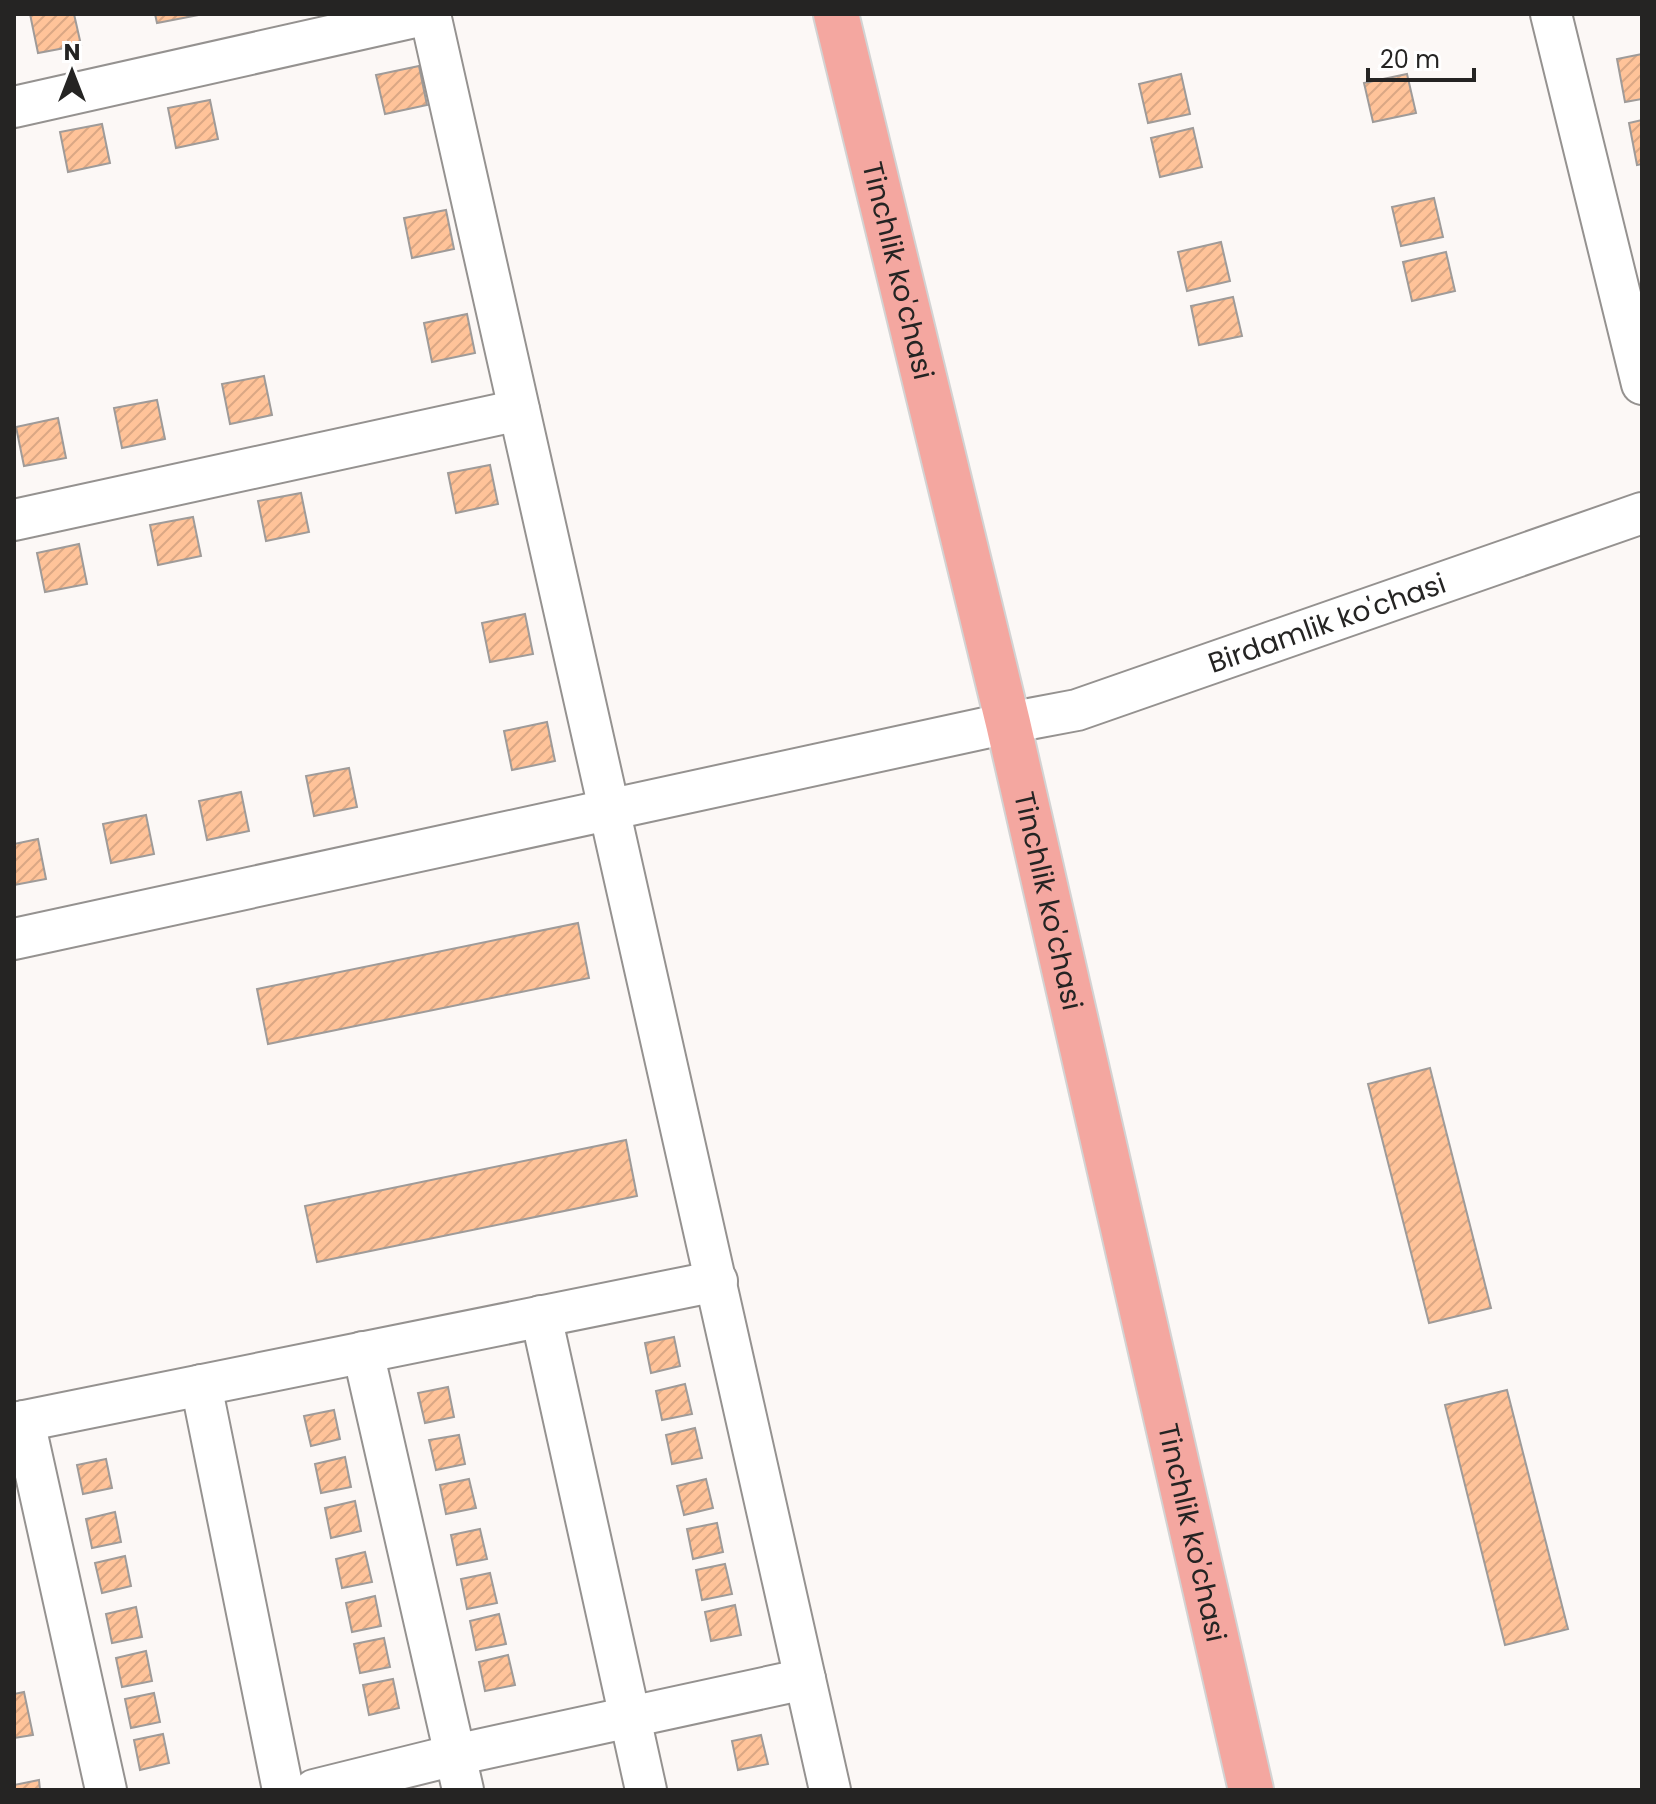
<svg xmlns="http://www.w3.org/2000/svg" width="1656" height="1804" font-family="Poppins,sans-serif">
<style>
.building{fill:url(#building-hatch);stroke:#9f9b99;stroke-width:2}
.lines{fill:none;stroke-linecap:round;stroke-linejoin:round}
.minor-casing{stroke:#959290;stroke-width:44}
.major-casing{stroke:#d3d3d3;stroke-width:48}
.minor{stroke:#fff;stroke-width:40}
.major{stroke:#f4a7a0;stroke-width:44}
.labels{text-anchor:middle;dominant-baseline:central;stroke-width:6;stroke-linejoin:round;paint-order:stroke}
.street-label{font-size:28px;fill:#252423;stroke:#fff}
</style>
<defs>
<pattern id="building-hatch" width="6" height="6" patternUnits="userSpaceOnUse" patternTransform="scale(2)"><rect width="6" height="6" fill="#ffc399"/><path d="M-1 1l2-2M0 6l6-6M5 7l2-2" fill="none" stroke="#daa784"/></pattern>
</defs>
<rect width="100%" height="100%" fill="#fcf8f6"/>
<path class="building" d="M30 14H74L81 45 38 53Z
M155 14H199V15L157 23Z
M1642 54V99L1625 102 1617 59Z
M419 66 427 105 385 114 376 75Z
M1181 74 1190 114 1148 123 1139 84Z
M1407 74 1416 113 1373 122 1364 83Z
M210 100 218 139 176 148 168 108Z
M1642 120V164L1637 165 1629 123Z
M102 124 110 163 68 172 60 132Z
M1193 128 1202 167 1160 177 1151 138Z
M1434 198 1443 237 1401 246 1392 207Z
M446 210 454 249 412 258 404 218Z
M1221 242 1230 281 1187 291 1178 252Z
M1446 252 1455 291 1412 301 1403 262Z
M1233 297 1242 336 1199 345 1191 306Z
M467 314 475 353 432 362 424 323Z
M264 376 272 415 230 424 222 384Z
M157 400 165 439 122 448 114 408Z
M58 418 66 458 24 466 16 427Z
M490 465 498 504 456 513 448 473Z
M301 493 309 532 266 541 258 501Z
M193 517 201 556 158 565 150 525Z
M79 544 87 584 45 592 37 553Z
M525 614 533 654 490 662 482 623Z
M547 722 555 761 512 770 504 731Z
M349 768 357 807 314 816 306 776Z
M241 792 249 831 207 840 199 801Z
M146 815 154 854 111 863 103 824Z
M38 839 46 879 14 885V844Z
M578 923 589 978 268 1044 257 989Z
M1430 1068 1491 1308 1429 1323 1368 1084Z
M626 1140 637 1196 317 1262 305 1206Z
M674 1337 680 1366 651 1373 645 1343Z
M685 1384 692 1414 662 1420 656 1391Z
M448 1387 454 1417 425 1423 418 1393Z
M1507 1390 1568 1629 1505 1645 1445 1405Z
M334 1410 340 1439 311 1446 304 1416Z
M695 1428 702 1458 672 1464 666 1435Z
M459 1435 465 1464 436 1470 429 1440Z
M345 1457 351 1487 321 1493 315 1464Z
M106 1459 112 1488 83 1494 77 1465Z
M469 1479 476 1508 446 1514 440 1485Z
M706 1479 713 1508 684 1515 677 1486Z
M355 1501 361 1531 331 1538 325 1508Z
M115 1512 121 1542 92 1548 86 1519Z
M717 1523 723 1552 693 1559 687 1529Z
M480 1529 487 1559 457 1565 451 1535Z
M365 1552 372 1582 342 1588 336 1559Z
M125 1556 131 1586 102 1593 95 1563Z
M725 1564 732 1594 702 1600 696 1570Z
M490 1573 497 1603 467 1609 461 1579Z
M375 1596 381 1626 352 1632 346 1603Z
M735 1605 741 1635 711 1641 705 1612Z
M136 1607 142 1637 112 1643 106 1614Z
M499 1614 506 1644 476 1650 470 1621Z
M384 1638 390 1667 360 1673 354 1644Z
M146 1651 152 1681 122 1687 116 1658Z
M508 1655 515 1685 485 1691 479 1662Z
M393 1679 399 1708 369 1715 363 1685Z
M24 1692 33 1735 14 1738V1694Z
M154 1693 160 1722 131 1728 125 1699Z
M163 1734 169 1763 140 1770 134 1740Z
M761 1735 768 1764 738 1770 732 1741Z
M39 1780 40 1790H14V1785Z"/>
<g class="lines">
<g class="minor-casing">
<g id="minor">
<path d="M430 14 830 1790"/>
<path d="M1551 14 1642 384"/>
<path d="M14 107 428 14"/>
<path d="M14 520 519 410"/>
<path id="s1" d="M14 939 1008 723 1077 710 1642 513"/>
<path d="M541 1316 646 1790"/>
<path d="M363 1352 463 1790"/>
<path d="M201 1385 283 1790"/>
<path d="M24 1421 106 1790"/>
<path d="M14 1423 717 1281"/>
<path d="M314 1790 455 1755 805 1679"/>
</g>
</g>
<g class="major-casing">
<g id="major">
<path id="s2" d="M836 14 1008 723 1251 1790"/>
</g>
</g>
<use href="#minor" class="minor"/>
<use href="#major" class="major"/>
</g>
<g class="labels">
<g class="street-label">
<text stroke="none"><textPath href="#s2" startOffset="264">Tinchlik ko'chasi</textPath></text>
<text stroke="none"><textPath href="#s1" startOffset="1352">Birdamlik ko'chasi</textPath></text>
<text stroke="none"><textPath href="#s2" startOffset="912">Tinchlik ko'chasi</textPath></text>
<text stroke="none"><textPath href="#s2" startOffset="1560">Tinchlik ko'chasi</textPath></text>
</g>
</g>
<rect width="1656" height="1804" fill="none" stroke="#252423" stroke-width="32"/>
<g transform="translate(72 72)" stroke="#ffffff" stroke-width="6" paint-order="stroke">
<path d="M0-6L14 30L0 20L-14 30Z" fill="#252423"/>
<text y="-12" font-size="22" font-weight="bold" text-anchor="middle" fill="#252423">N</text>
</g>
<path d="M1368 68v12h106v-12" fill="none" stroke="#252423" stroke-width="4"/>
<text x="1380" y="68" font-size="24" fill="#252423" stroke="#ffffff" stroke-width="6" paint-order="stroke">20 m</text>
</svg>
